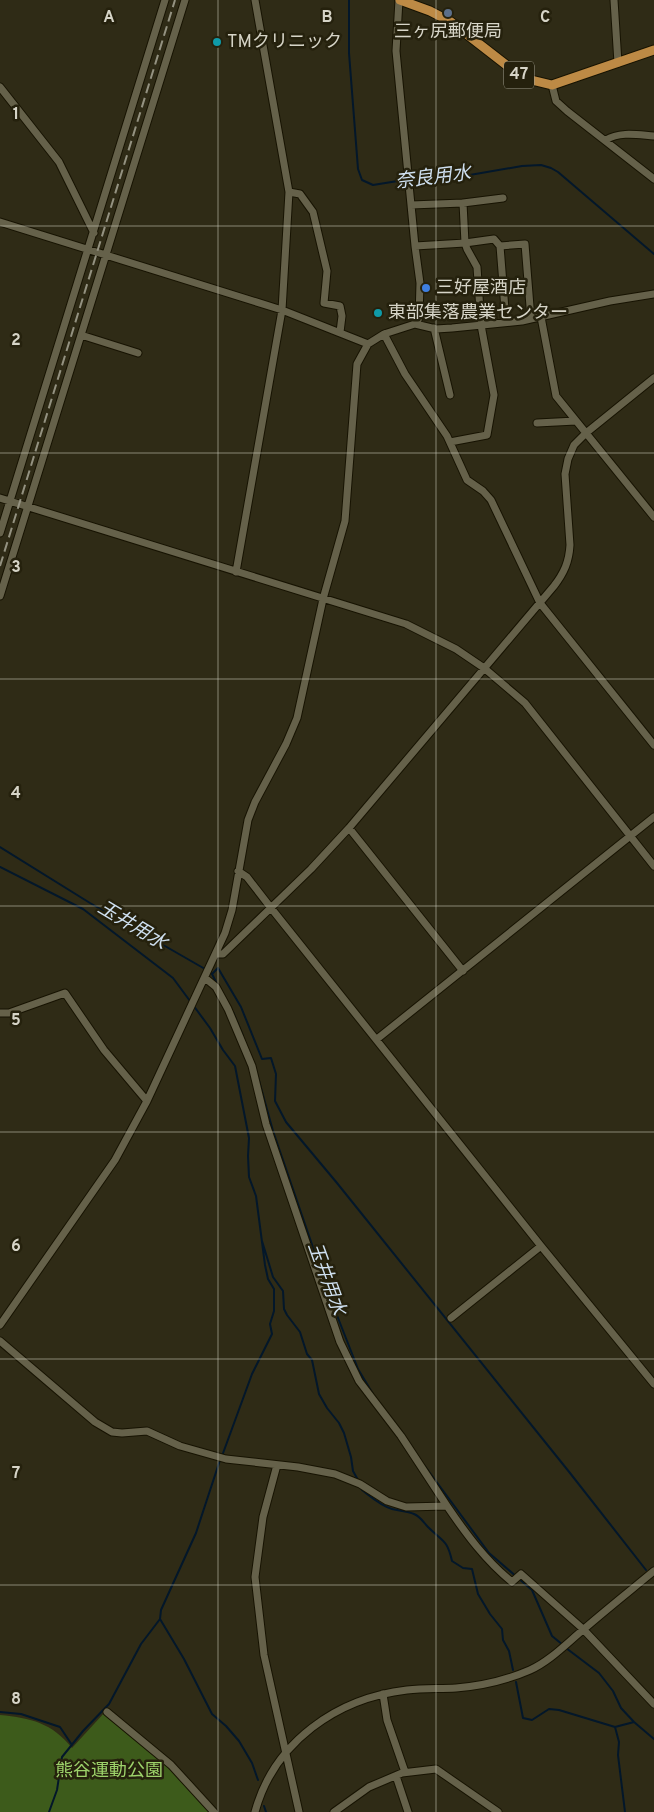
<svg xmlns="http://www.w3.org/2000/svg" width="654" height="1812" font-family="Overpass,'Noto Sans JP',sans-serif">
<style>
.green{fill:#3d5b1b}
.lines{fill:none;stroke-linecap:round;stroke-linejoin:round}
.stream{stroke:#03172a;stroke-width:2}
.minor-casing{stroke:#171302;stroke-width:9}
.major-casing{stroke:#171302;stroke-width:11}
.minor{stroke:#65614a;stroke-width:7}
.major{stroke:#bd8a45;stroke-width:9}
.rail{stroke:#949281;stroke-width:2;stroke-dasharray:10 5;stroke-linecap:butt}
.grid{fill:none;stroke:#d6d4c7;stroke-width:1;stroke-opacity:0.55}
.service-dot{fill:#5c6f8a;stroke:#25210d;stroke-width:2}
.culture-dot{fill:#0f9aa8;stroke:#25210d;stroke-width:2}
.shop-dot{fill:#3f7fe0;stroke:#25210d;stroke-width:2}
.labels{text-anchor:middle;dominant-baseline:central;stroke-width:5;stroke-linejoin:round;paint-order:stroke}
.shield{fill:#25210d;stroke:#a19e8f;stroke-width:1}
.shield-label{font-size:16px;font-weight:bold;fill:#d6d4c7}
.poi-label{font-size:18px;fill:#d6d4c7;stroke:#25210d;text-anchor:start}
.park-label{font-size:18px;fill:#9dd26a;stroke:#25210d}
.water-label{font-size:19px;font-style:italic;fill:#cedfef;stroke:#25210d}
.grid-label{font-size:16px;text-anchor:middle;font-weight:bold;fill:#d6d4c7;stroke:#25210d;stroke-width:5;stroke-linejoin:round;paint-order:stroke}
</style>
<rect width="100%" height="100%" fill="#2f2b16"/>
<path class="green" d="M105 1712 109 1719 165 1763 211 1812H0V1715C31 1718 52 1723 72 1748Z"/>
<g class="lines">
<path class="stream" d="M349 0V53L358 169 362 180 373 185 404 180 464 176 522 166 541 165 551 168 558 172 654 254
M0 847 90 903 205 969
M0 867 83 909 173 978 190 1001
M209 972 212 974 217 984
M212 974 218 968 241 1007 262 1059 271 1058 276 1074 275 1101 286 1122 337 1183 570 1473 646 1570
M193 1005 210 1028 223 1050 235 1066 249 1138 248 1156 249 1177 256 1196 265 1265 268 1279 274 1289V1311L270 1324 272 1334 252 1374 222 1456
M233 1012 243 1036
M256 1070 273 1131 331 1300 358 1369 373 1394
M262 1241 273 1277 283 1291 284 1309 287 1315 300 1332 307 1354 312 1360 319 1394 327 1408 339 1423 344 1433 351 1457 353 1471 358 1480
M424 1465 489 1553 532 1590 552 1636 563 1645
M360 1487 362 1490C371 1497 381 1506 392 1509 399 1511 407 1511 414 1514 421 1517 423 1522 428 1527 443 1542 447 1539 452 1561L463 1568 472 1569 478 1594 490 1614 502 1629 503 1640 509 1651 513 1670
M160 1619 184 1659 212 1714 226 1726 239 1741 252 1763 258 1780
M566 1648 599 1673 613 1691 621 1708 634 1722 654 1739
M516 1682 523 1718 532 1720 549 1709 559 1710 615 1727 634 1722
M0 1712 21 1714 60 1727 72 1745
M615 1727 619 1742 618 1755 625 1812
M264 1806 266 1812
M49 1812 57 1790 62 1757 83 1731 109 1704 141 1644 160 1619 161 1610 196 1533 220 1460"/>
<g class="minor-casing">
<path id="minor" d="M614 0 618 63
M552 85 556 101 567 111 654 179
M0 87 59 162 94 233
M606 140C620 131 639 135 654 136
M289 192 300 194 313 212 327 271 324 303 340 306 342 316 340 332
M463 203 503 198
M411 205 463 203 465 243 415 246
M0 222 282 310 368 344
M500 246 525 244 531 319
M541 317 556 396 654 517
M415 324 436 329 452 328 522 321 610 301 654 294
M434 328 450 395
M384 334 405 374 447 436 467 480 483 491 491 500 540 603 654 745
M81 335 138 353
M537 423 576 421
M450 442 487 435 494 395 481 325 477 267 467 249 465 243 494 239 500 246 506 322
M0 498 406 624 456 649 484 668 525 703 654 866
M0 533 165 0
M236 572 282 310 289 192 255 0
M0 596 185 0
M349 828 463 971
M238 871 247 877 271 908 541 1246 654 1384
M216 954H223L311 869 349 828 554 586C564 573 569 562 570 545L565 474 568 459 574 445 586 433 654 378
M205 978 216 987 228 1009 252 1066 266 1124 340 1342 359 1381 401 1436 447 1506
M0 1013H9L65 993 104 1050 147 1101
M377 1039 654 817
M451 1318 541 1246
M0 1325 115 1160 147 1101 225 933 232 910 248 820 255 802 286 744 297 718 323 599 345 521 357 364 368 344 384 334 415 324 419 318 420 283 415 246 396 51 399 0
M0 1341 95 1422 112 1432 122 1433 147 1431 180 1446 226 1459 298 1467 335 1474 360 1484 387 1501 406 1507 447 1506C466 1534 486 1561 512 1582L521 1574 583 1629 654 1704
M277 1465 263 1517 255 1577 264 1655 299 1812
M383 1694 387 1720 405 1772
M107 1712 171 1765 214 1812
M396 1776 408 1812
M255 1812C274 1742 337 1698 407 1690 424 1688 440 1689 456 1688 481 1686 507 1680 530 1670 550 1661 567 1643 584 1629 607 1609 631 1590 654 1571
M334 1812 369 1787 402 1773 436 1769 498 1812"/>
</g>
<g class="major-casing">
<path id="major" d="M400 0 430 11 451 22 523 78 552 85 654 50"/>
</g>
<use href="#minor" class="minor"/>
<use href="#major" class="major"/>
<path class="rail" d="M0 566 175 0"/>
</g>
<path class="grid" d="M218 0V1812M436 0V1812M0 226H654M0 453H654M0 679H654M0 906H654M0 1132H654M0 1359H654M0 1585H654"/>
<circle class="service-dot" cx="448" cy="13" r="5"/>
<g class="culture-dot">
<circle cx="217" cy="42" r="5"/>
<circle cx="378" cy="313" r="5"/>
</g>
<circle class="shop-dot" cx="426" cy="288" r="5"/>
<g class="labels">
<rect class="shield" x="504" y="61.5" width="30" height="27" rx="4"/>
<g class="shield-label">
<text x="519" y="75">47</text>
</g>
<g class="poi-label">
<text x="448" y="32" text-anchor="middle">三ヶ尻郵便局</text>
<text x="227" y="42">TMクリニック</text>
<text x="436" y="288">三好屋酒店</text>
<text x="388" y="313">東部集落農業センター</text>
</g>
<g class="park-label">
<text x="109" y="1771">熊谷運動公園</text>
</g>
<g class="water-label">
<text transform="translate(433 178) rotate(-7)">奈良用水</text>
<text transform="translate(132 926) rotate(31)">玉井用水</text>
<text transform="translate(326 1279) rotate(70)">玉井用水</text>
</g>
</g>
<g class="grid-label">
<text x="109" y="22">A</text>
<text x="327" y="22">B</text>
<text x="545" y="22">C</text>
<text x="16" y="119">1</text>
<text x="16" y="345">2</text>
<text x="16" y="572">3</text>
<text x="16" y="798">4</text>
<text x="16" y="1025">5</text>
<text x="16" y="1251">6</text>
<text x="16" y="1478">7</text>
<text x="16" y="1704">8</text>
</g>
</svg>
